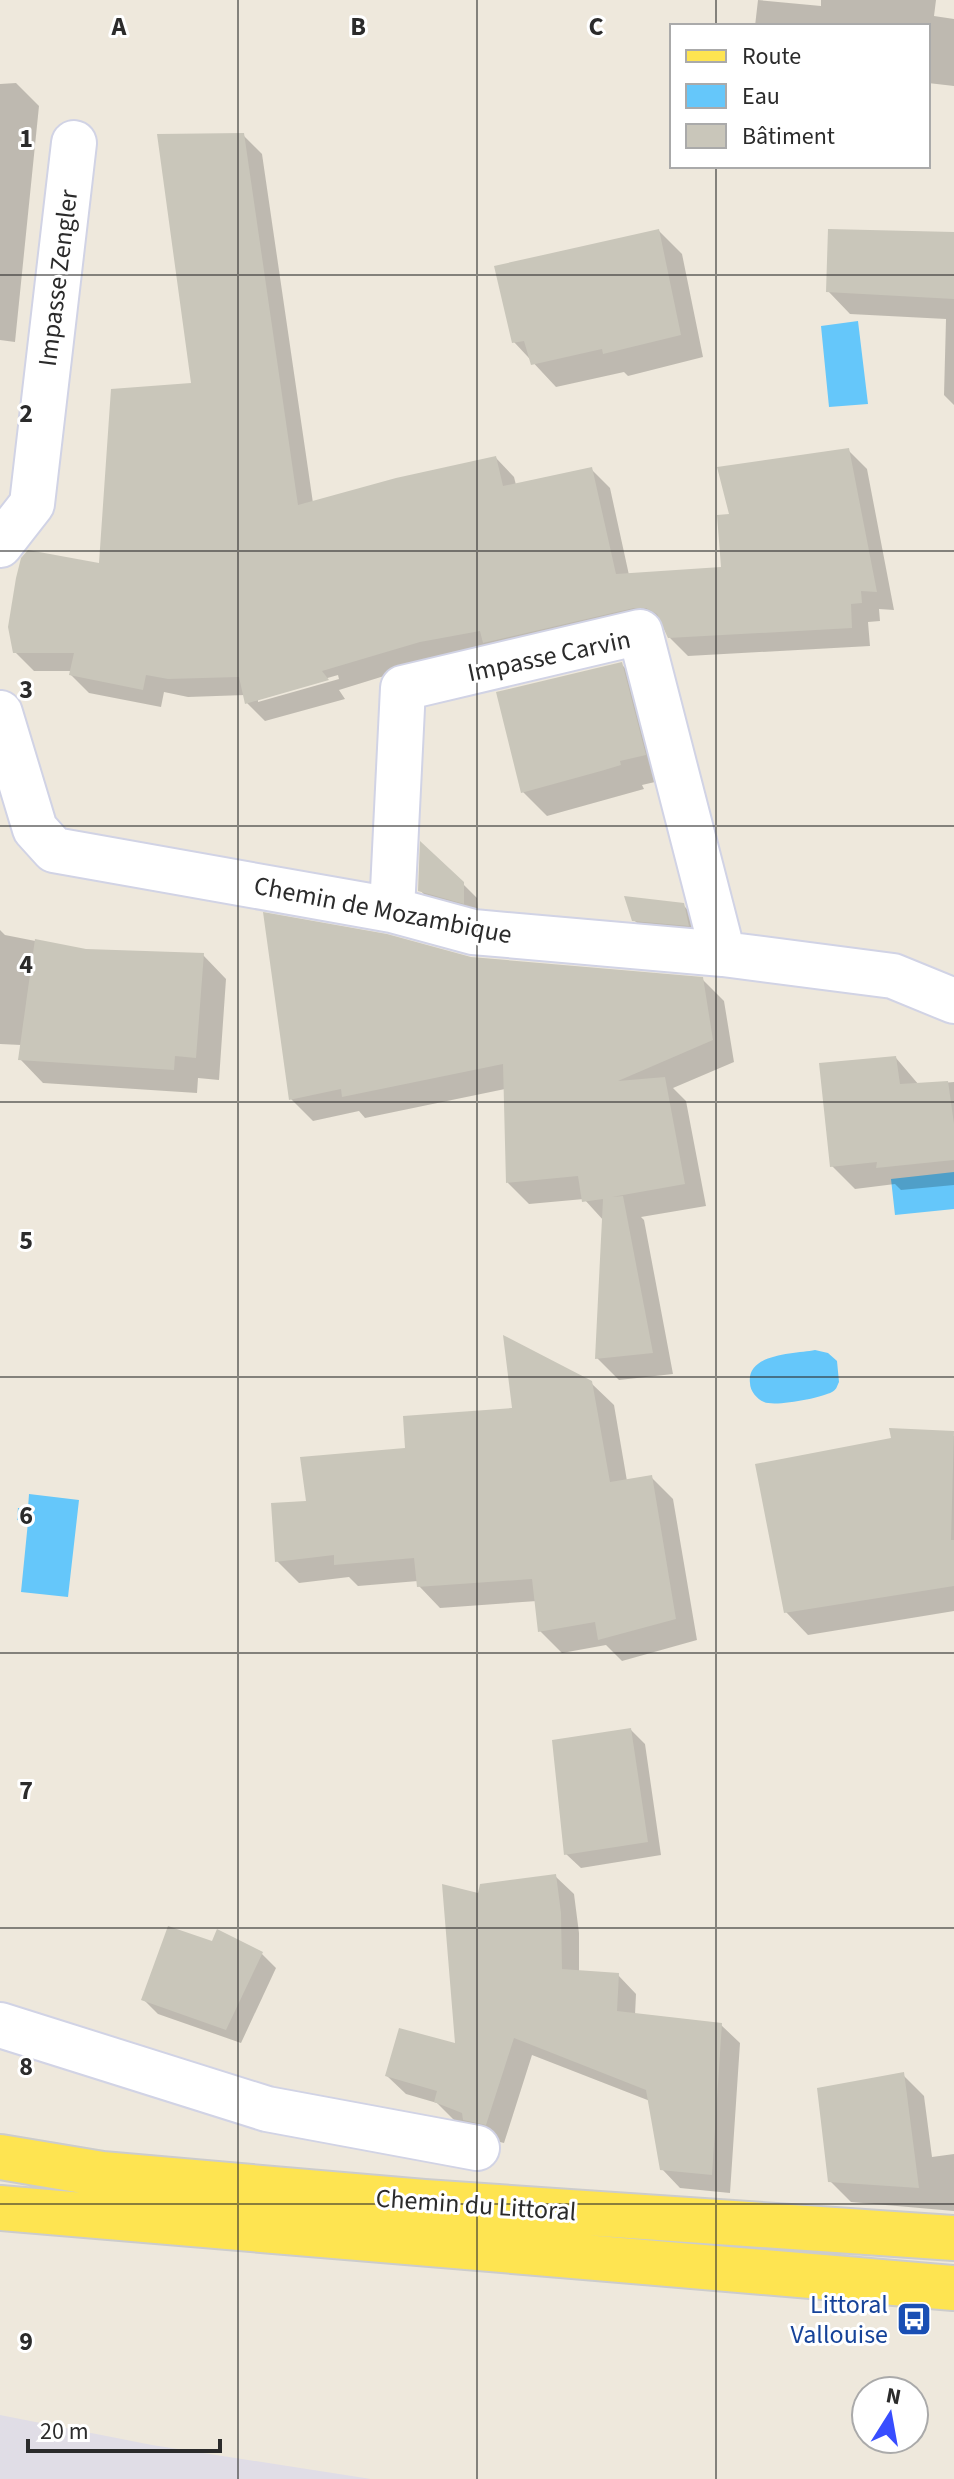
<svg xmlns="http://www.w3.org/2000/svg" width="954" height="2479" font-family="'Source Sans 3',sans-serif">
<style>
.industrial{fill:#e0dde6}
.water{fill:#65c7fa}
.shadow{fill:#0003;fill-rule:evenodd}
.building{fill:#c9c6ba}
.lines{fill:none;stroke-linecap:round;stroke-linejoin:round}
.minor-casing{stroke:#d1d3e5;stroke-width:48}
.major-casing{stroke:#ccc;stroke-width:48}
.minor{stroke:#fff;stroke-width:44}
.major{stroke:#fee451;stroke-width:44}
.grid{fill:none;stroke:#2b2b2b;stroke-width:2;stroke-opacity:0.55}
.labels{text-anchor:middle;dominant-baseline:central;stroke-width:6;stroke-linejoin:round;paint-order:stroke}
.street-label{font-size:26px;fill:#2b2b2b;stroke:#fff}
.transit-label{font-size:26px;fill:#164399;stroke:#fff;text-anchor:end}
.grid-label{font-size:26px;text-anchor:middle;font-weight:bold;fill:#2b2b2b;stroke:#fff;stroke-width:6;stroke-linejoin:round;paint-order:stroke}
</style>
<rect width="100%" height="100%" fill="#eee8dc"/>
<path class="industrial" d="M0 2415 152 2445 371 2479H0Z"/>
<path class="water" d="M858 321 868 404 829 407 821 326Z
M954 1172V1209L895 1215 891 1179Z
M815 1350 828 1353 837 1361 839 1382C836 1388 837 1389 832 1392 821 1398 775 1407 764 1402 757 1399 750 1391 750 1383 746 1353 795 1354 815 1350Z
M29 1494 79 1500 68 1597 21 1592 28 1522 17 1520 18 1508H28Z"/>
<path class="shadow" d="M758 0 821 6V0H936L934 16 954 19V86L928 83V26H755Z
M16 83 39 106 15 342 0 340V84Z
M243 135 262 154 313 503 496 458 514 477 516 485 591 469 610 488 629 575 723 569 731 516 848 450 867 469 894 610 879 609 880 621 868 622 870 646 688 656 669 637 664 626H654L439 659 339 690 345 699 265 721 247 703 245 695 188 697 164 692 161 707 89 693 71 675 72 671H34L15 652 101 566 194 385ZM338 675 339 679 258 702V698Z
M659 231 682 254 703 357 628 376 624 372 556 387 514 342Z
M954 233V405L944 395 946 319 850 314 828 291Z
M621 664 645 688 668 779 642 785 644 789 626 794 547 816 523 792 498 693Z
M462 883 477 898 478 917 434 905 420 890Z
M683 905 698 920 702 939 648 934 634 920Z
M0 930 5 935 86 951 203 955 226 979 219 1080 198 1078 197 1093 43 1083 20 1059 21 1045 0 1044Z
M470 959 702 979 724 1001 734 1062 673 1088 686 1101 706 1206 641 1217 644 1220 673 1374 619 1380 597 1358 604 1221 584 1199 529 1204 508 1183 505 1089 365 1118 359 1111 313 1121 291 1099Z
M896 1058 919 1085 954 1082V1185L901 1190 895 1184 855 1189 832 1166Z
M591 1383 614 1405 627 1481 651 1477 673 1499 697 1640 622 1661 606 1645 562 1653 540 1631 537 1601 440 1608 419 1586 418 1581 358 1586 349 1577 299 1583 277 1561 308 1503 407 1450Z
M892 1433 954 1436V1611L808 1635 786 1612 894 1440Z
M631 1730 645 1744 661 1855 581 1868 566 1854Z
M555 1876 574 1894 579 1933V1972L618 1975 636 1994 635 2015 721 2025 740 2043 730 2193 680 2188 662 2169 650 2101 532 2055 504 2143 484 2138 473 2127 454 2120 437 2103 406 2094 387 2076 457 2046 480 1895Z
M213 1944 262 1954 276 1968 241 2043 158 2014 144 2000Z
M903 2075 924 2096 932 2157 954 2154V2211L851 2202 830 2181Z"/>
<path class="building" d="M244 133 298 505 396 478 496 456 503 486 592 467 616 574 721 567 717 515 729 514 717 467 849 448 877 592 861 591 862 603 851 604 852 628 668 638 657 614 646 608H634L483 643 480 631 420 642 322 671 329 680 245 704 239 677 168 679 146 675 143 690 69 675 74 653H13L8 627 16 578 21 558 28 550 99 563 111 389 191 383 157 134Z
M659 229 681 335 603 354 602 349 531 365 524 341 512 343 494 266Z
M828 229 954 232V299L826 292Z
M622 662 646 755 620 761 621 765 601 771 521 793 496 692Z
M420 841 464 882V904L418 891Z
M624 896 684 903 689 926 632 921Z
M263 912 387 934 471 957 703 977 713 1040 618 1081 665 1077 685 1184 612 1197 623 1196 653 1353 595 1359 603 1199 582 1202 578 1176 506 1183 503 1064 342 1097 341 1089 289 1100Z
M35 939 86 949 204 953 196 1058 175 1056 174 1070 18 1060Z
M896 1056 900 1084 948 1081 954 1124V1160L876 1168 877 1162 830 1167 819 1063Z
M503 1335 592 1381 610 1482 652 1475 676 1619 598 1640 595 1622 538 1632 532 1579 417 1587 414 1558 334 1565V1555L275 1562 271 1503 306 1501 300 1457 405 1448 403 1416 512 1408Z
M889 1428 954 1431 951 1540H954V1586L784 1613 755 1464 891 1438Z
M631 1728 648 1842 564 1855 552 1740Z
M556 1874 561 1913 562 1969 619 1973 617 2011 722 2023 712 2175 660 2170 646 2090 514 2038 486 2125 463 2120 462 2113 434 2102 437 2091 385 2076 399 2028 455 2043 442 1884 478 1893 480 1884Z
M168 1926 212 1941 217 1929 263 1952 226 2030 141 2000Z
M904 2072 919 2188 828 2182 817 2088Z"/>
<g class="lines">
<g class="minor-casing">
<path id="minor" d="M0 545 32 504 74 143
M0 713 35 829 54 850 392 910 473 932 723 954 893 976 954 1001
M392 910 403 688 640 632 723 954
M0 2025 267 2109 477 2148"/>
</g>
<g class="major-casing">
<path id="major" d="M0 2157 102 2174 424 2202 954 2238
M0 2208 954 2288"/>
</g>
<use href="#minor" class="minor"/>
<use href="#major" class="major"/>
</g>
<path class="grid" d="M238 0V2479M477 0V2479M716 0V26M716 166V2479M0 275H954M0 551H954M0 826H954M0 1102H954M0 1377H954M0 1653H954M0 1928H954M0 2204H954"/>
<defs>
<g id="bus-square" transform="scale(1.8)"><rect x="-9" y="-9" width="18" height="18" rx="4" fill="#1a4fb4" stroke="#fff"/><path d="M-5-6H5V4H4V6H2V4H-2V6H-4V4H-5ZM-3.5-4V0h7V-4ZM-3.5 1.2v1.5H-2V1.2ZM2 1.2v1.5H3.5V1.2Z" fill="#fff"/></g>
</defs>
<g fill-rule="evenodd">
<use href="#bus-square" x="914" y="2319"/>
</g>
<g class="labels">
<g class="street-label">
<text transform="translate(58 278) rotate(-83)">Impasse Zengler</text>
<text transform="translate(549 656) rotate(-12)">Impasse Carvin</text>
<text transform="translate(383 910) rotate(11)">Chemin de Mozambique</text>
<text transform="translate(476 2205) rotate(4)">Chemin du Littoral</text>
</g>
<g class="transit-label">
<text x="888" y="2304">Littoral<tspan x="888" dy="30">Vallouise</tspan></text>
</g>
</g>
<g class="grid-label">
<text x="119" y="35">A</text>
<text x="358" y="35">B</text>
<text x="596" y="35">C</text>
<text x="26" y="147">1</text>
<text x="26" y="422">2</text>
<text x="26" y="698">3</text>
<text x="26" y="973">4</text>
<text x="26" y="1249">5</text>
<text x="26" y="1524">6</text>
<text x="26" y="1799">7</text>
<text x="26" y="2075">8</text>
<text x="26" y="2350">9</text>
</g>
<rect x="670" y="24" width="260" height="144" fill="#ffffff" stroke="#aaaaaa" stroke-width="2"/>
<rect x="686" y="50" width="40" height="12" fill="#fee451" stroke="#aaaaaa" stroke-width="2"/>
<text x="742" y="64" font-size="24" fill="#2b2b2b">Route</text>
<rect x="686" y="84" width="40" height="24" fill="#65c7fa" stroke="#aaaaaa" stroke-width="2"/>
<text x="742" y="104" font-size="24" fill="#2b2b2b">Eau</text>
<rect x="686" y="124" width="40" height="24" fill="#c9c6ba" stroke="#aaaaaa" stroke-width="2"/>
<text x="742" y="144" font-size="24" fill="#2b2b2b">Bâtiment</text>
<g transform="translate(890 2415) rotate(11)"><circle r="38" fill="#ffffff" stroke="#aaaaaa" stroke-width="2"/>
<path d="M0-6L14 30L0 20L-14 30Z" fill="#384dff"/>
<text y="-12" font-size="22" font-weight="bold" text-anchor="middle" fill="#2b2b2b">N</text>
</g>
<path d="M28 2439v12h192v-12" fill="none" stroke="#2b2b2b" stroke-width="4"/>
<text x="40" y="2439" font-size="24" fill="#2b2b2b" stroke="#ffffff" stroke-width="6" paint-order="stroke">20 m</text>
</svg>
